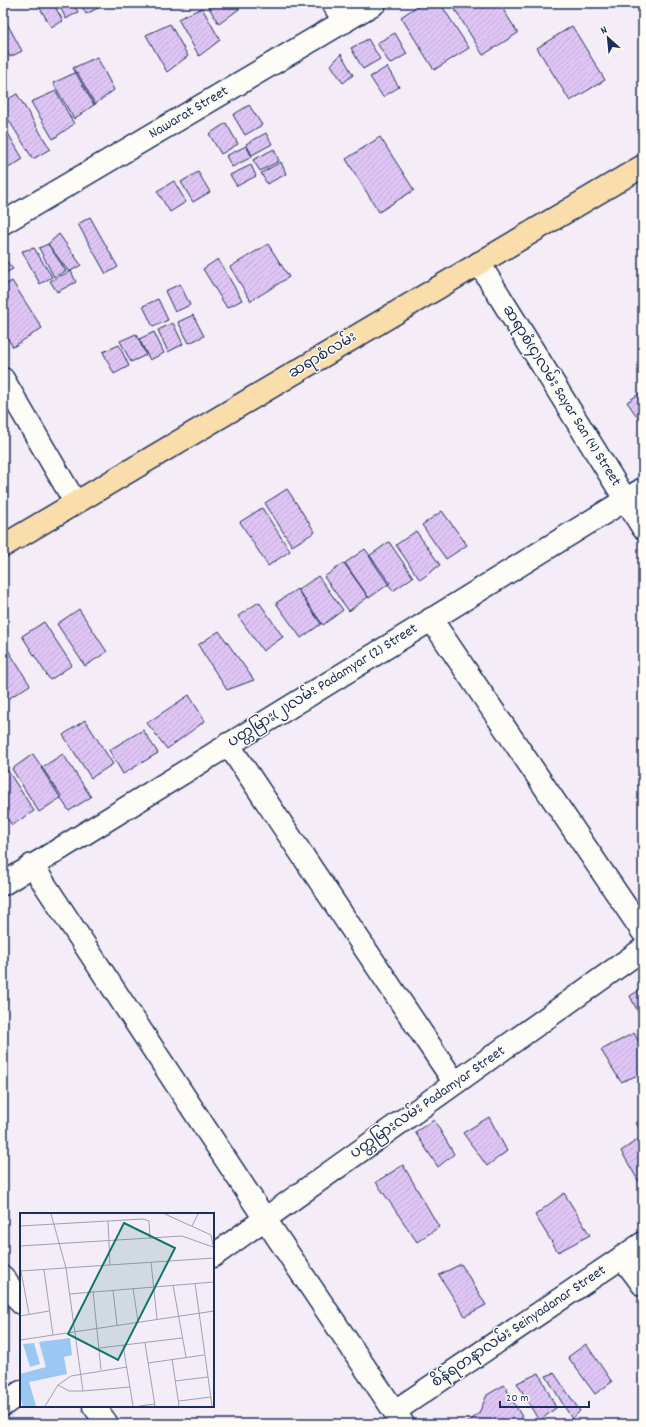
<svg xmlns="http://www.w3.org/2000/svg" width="646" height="1427" font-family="Dekko,'Noto Sans Myanmar',sans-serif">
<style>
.building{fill:url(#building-hatch);stroke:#1b2f5e}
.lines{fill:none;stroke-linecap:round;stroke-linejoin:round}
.minor-casing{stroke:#1b2f5e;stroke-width:25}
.major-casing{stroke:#1b2f5e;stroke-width:25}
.minor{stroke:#fdfcf7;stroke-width:22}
.major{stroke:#f9deab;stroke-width:22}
.labels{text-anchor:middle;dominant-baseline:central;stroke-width:3;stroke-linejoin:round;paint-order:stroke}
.street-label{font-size:15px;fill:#1b2f5e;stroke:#fdfcf7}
.inset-road{fill:none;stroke:#9da0b9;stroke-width:1}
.view{fill:#0f766e;fill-opacity:0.15;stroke:#0f766e;stroke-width:2}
.inset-edge{fill:none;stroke:#1b2f5e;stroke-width:2}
</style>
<defs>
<pattern id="building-hatch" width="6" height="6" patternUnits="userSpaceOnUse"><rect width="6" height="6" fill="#dfc5f5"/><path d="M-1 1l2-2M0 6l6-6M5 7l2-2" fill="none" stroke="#bfaad4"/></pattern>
</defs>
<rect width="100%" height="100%" fill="#f4ecf6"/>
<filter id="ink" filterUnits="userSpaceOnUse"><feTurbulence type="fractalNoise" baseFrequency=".025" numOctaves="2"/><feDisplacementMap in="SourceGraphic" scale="8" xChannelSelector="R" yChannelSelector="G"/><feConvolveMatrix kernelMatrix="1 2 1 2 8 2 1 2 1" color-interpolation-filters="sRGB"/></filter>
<g filter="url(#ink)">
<path class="building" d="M37 3H53L63 21 51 27Z
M58 3H73L78 12 66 19Z
M80 3H95L98 8 86 14Z
M206 3H236L239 9 219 24Z
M422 3H440L469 48 434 70 401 17Z
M451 3H499L518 33 483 55Z
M202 8 220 40 199 56 178 19Z
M3 16 22 51 10 57 3 44Z
M170 24 188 56 167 72 146 35Z
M572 26 605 80 570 101 537 48Z
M395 33 407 54 390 64 377 43Z
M368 39 380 59 363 69 351 48Z
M3 51 8 60 3 63Z
M341 54 353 75 343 83 331 65Z
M97 57 114 90 94 105 73 68Z
M387 67 399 87 383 97 370 77Z
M77 72 95 104 74 119 53 83Z
M56 91 74 124 53 139 31 102Z
M17 94 50 149 33 159 3 111V102Z
M249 105 262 125 245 135 233 115Z
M226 123 238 144 221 154 209 134Z
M3 125 23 159 7 169 3 164Z
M266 133 272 144 252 155 246 144Z
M380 137 414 190 379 212 346 159Z
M246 146 252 157 232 167 226 156Z
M274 149 279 161 260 171 253 160Z
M281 162 286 174 267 184 261 173Z
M251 165 256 176 237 186 230 175Z
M198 172 210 192 193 202 181 182Z
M174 181 186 202 170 212 157 191Z
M90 217 118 267 106 274 78 224Z
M59 234 81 265 69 272 48 244Z
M48 244 66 271 54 277 39 248Z
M268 244 289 277 251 301 230 267Z
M34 248 52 277 40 284 22 251Z
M3 257 13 269 3 274Z
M218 259 242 300 227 308 203 269Z
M71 271 76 282 57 292 50 281Z
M12 281 42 328 13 347 3 331V286Z
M180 284 190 305 175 312 165 291Z
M158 299 168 320 153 327 143 306Z
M193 315 204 336 189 343 178 322Z
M173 323 183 344 168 352 158 330Z
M154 332 164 353 150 360 139 339Z
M136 334 146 355 131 362 120 341Z
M119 345 129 366 114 374 103 352Z
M643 391V425L627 402Z
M287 489 315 532 292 546 265 503Z
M262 508 290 551 268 566 240 522Z
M442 511 467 545 446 559 422 525Z
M416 531 440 565 420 580 396 545Z
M389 542 413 577 393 591 369 556Z
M365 549 390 583 369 598 345 563Z
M344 563 368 597 349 611 324 577Z
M318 576 343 610 323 625 298 590Z
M297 589 321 624 301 638 276 603Z
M259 602 283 637 263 651 238 616Z
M79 609 107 652 85 666 57 624Z
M44 622 72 665 50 680 22 636Z
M219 631 254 680 227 690 198 645Z
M3 642 30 685 8 699 3 691Z
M189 695 205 721 167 749 147 723Z
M85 720 113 764 91 778 63 735Z
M143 730 158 753 123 774 109 750Z
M33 754 62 797 39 812 12 769Z
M63 754 91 797 69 811 41 768Z
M6 768 34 811 12 825 3 812V769Z
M643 988V1022L630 996Z
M634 1033 643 1050V1073L621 1082 601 1050Z
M489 1117 507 1151 487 1166 463 1133Z
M643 1119V1135L636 1123Z
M434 1120 454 1154 438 1167 415 1132Z
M643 1136V1180L639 1182 621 1151Z
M403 1165 439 1227 417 1242 376 1182Z
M564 1193 590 1235 558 1252 535 1215Z
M461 1264 486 1305 465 1316 439 1275Z
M586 1344 612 1382 595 1394 568 1357Z
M539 1373 556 1408 539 1421 517 1383Z
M554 1373 580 1411 572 1419 546 1376Z
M504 1385 526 1424H466L479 1413 487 1395Z"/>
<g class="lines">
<g class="minor-casing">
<g id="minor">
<path d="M333 3 344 22"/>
<path id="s1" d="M3 223 375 3"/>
<path d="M479 263 643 528"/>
<path d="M3 379 75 502"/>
<path d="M431 619 643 932"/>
<path d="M228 744 455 1083"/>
<path d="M32 865 265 1219 403 1424"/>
<path d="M3 884 643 489"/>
<path d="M213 1256 643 949"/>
<path d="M622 1257 643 1285"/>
<path d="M3 1277 21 1303"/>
<path d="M3 1405 21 1392"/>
<path d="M94 1406 107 1424"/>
<path d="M395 1411 643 1243"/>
</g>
</g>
<g class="major-casing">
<path id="major" d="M3 546 643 166"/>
</g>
<use href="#minor" class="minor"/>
<use href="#major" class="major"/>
</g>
</g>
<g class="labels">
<g class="street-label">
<text stroke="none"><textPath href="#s1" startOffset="216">Nawarat Street</textPath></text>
<text transform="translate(323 356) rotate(-31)">ဆရာစံလမ်း</text>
<text transform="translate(561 396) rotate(58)">ဆရာစံ(၄)လမ်း Sayar San (4) Street</text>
<text transform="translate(323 686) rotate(-32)">ပတ္တမြား(၂)လမ်း Padamyar (2) Street</text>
<text transform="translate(428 1103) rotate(-35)">ပတ္တမြားလမ်း Padamyar Street</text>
<text transform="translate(519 1327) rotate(-34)">စိန်ရတနာလမ်း Seinyadanar Street</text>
</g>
</g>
<g transform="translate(20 1213)">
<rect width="194" height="194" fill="#f4ecf6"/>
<path d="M50 125 52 142 44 144 47 161 9 169 16 193H3L0 183V161L26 154 19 129ZM14 130 20 151 10 154 3 131Z" fill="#98c8f3"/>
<path class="inset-road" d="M31 1 46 55 63 178M145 1 191 22 194 37M88 8 90 52M0 13 123 6 129 8 130 25M172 13 178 1M0 33 162 23 193 34M131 49 137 106M24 57 33 122M0 58 194 45M1 58 9 101M175 70 192 193M153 72 166 144M113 75 118 109M93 77 97 112M73 78 81 157M50 81 194 69M0 103 29 98M0 127 194 98M125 130 135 193M103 132 113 193M79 135 162 125M152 146 159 193M128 150 184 142M155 168 188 164M38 172 49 178H63L110 174M159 188 191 184M25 193 38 172 51 163 107 154M119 193 135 191"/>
<path class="view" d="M104 10 155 35 98 147 48 121Z"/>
<rect width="194" height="194" class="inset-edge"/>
</g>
<rect width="646" height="1427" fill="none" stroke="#fdfcf7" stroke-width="16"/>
<rect x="8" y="8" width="630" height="1411" fill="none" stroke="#1b2f5e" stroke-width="1.5" filter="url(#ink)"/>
<g transform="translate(608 38) rotate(333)" stroke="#fdfcf7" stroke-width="3" paint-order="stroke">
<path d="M0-3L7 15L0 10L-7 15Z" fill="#1b2f5e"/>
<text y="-6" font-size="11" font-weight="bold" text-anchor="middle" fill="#1b2f5e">N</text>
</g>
<path d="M500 1401v6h89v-6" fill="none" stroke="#1b2f5e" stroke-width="2"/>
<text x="506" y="1401" font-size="12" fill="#1b2f5e" stroke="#fdfcf7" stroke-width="3" paint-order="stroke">20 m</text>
</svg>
